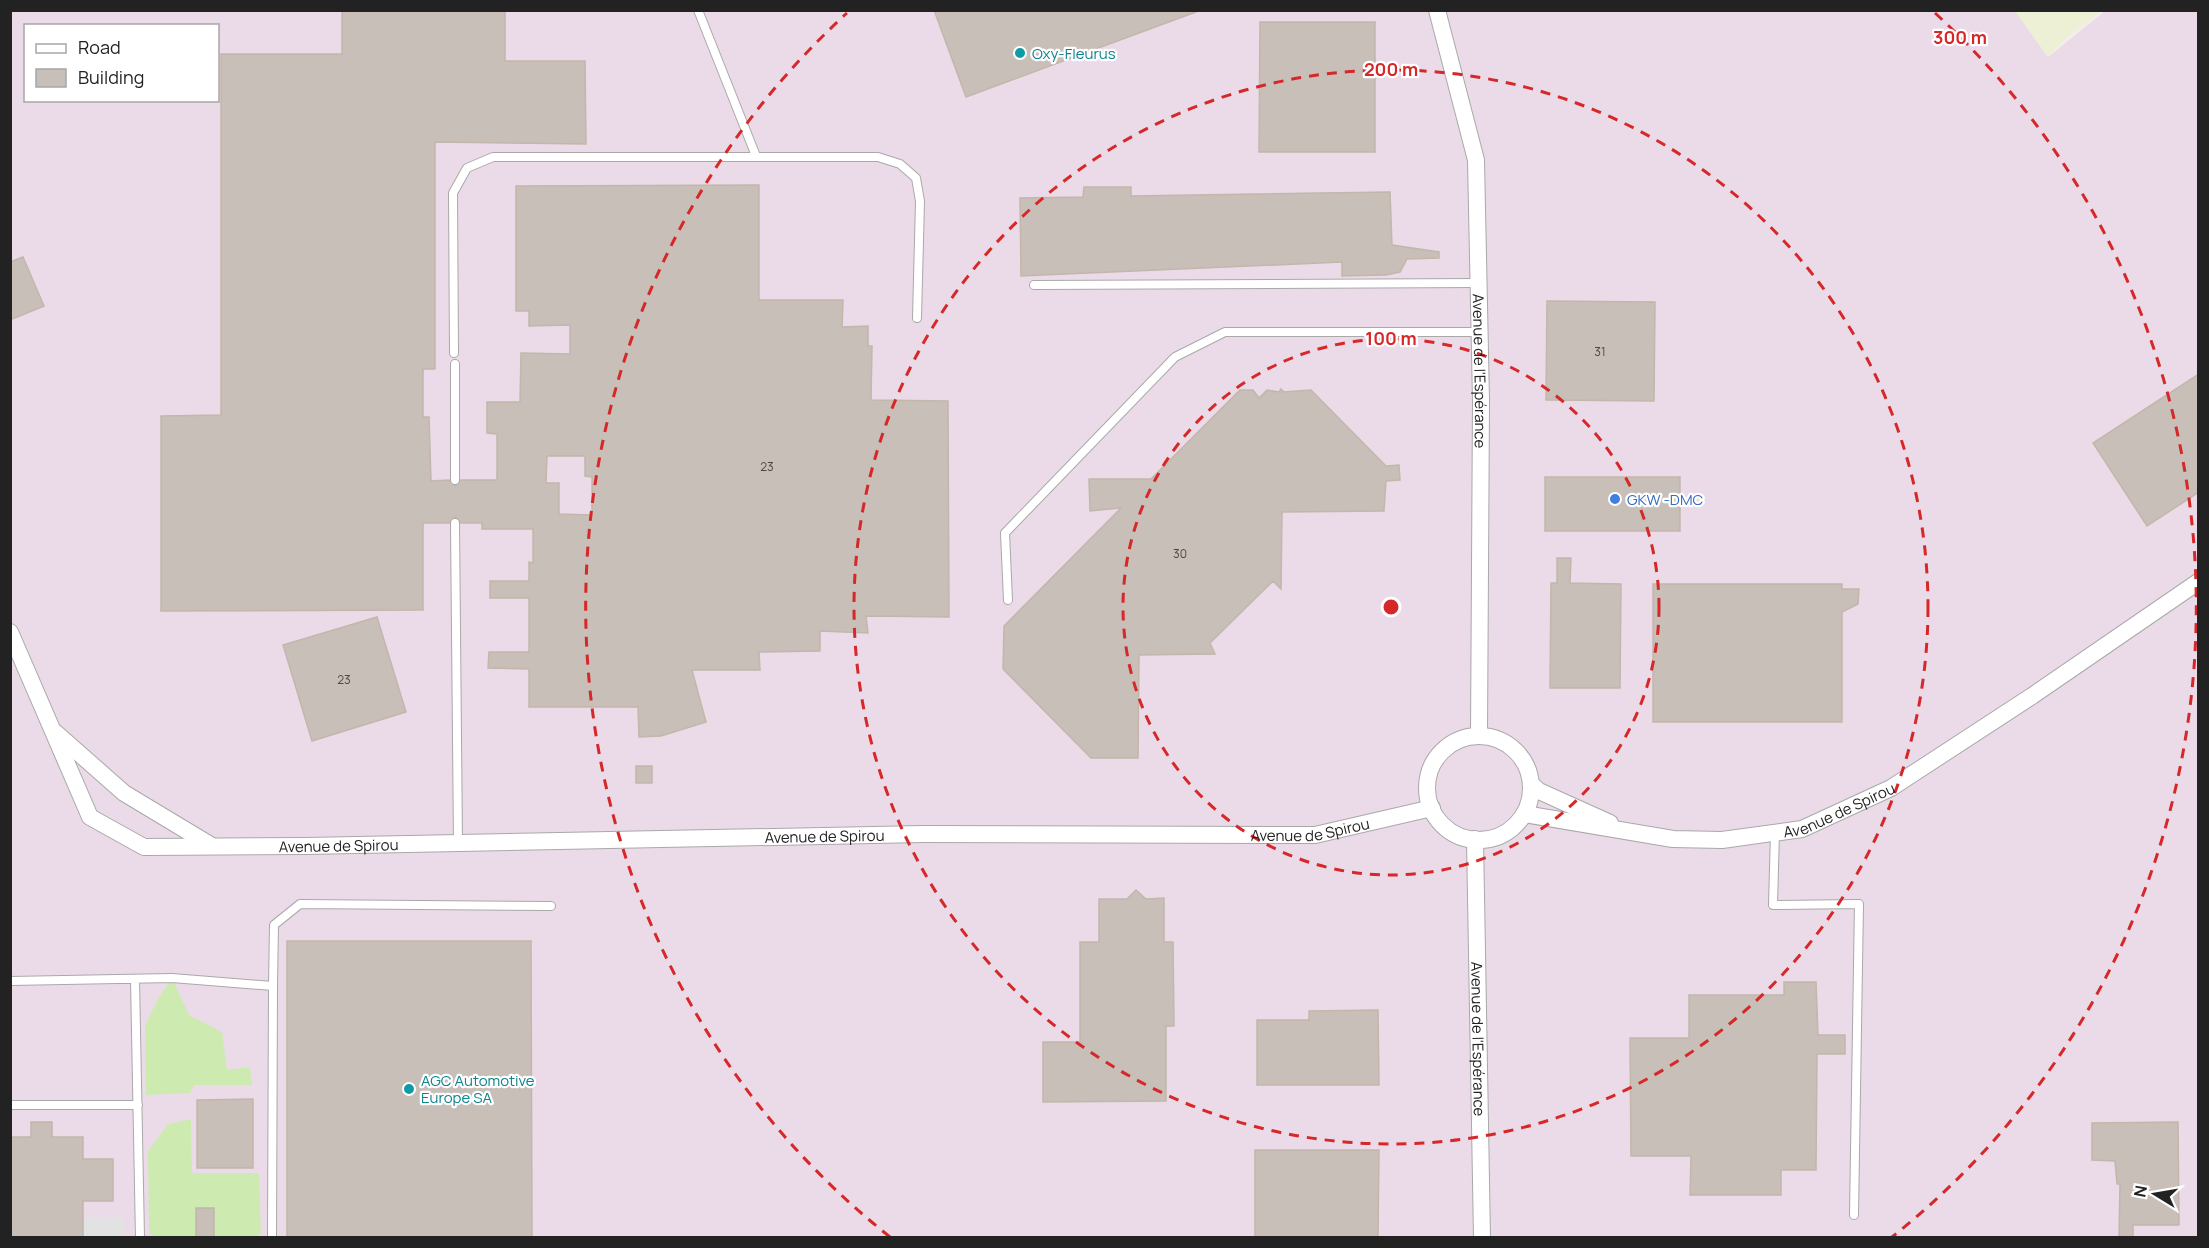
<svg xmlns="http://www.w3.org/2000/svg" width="2209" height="1248" font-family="Manrope,sans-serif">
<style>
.industrial{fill:#ebdbe8;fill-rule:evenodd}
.farmland{fill:#eef0d5}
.grass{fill:#cdebb0}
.parking{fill:#e2e2e2}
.building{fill:#c7bfb8;stroke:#c4b6ab;stroke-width:1.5;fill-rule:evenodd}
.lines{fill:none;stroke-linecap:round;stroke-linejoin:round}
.lane-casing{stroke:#a9a9a9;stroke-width:10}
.street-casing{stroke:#a9a9a9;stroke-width:18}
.lane{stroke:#fff;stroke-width:8}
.street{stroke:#fff;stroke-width:16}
.ring{fill:none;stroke:#d62828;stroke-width:3;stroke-dasharray:10 8}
.culture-dot{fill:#0f9aa8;stroke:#fff;stroke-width:2}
.shop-dot{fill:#3f7fe0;stroke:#fff;stroke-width:2}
.labels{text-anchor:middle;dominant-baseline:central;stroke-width:4.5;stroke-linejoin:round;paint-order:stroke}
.number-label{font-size:12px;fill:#4b4948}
.culture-label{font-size:15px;fill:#0d838f;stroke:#fff;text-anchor:start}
.street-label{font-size:15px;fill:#222;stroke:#fff}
.shop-label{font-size:15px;fill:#366cbe;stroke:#fff;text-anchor:start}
.centre{fill:#d62828;stroke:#fff;stroke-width:3}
.ring-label{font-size:18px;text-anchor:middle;font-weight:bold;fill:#d62828;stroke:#fff;stroke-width:4.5;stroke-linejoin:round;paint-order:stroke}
</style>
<rect width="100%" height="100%" fill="#f2efe9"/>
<path class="industrial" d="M2015 10 2048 57 2105 11H2198V1237H11L10 11ZM26 26H218V100H26Z"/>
<path class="farmland" d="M2015 11H2102L2068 36 2048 57Z"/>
<path class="grass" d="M172 978 189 1015 222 1032 227 1070 250 1067 252 1085H194L190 1093 146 1095 145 1025 158 999Z
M191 1119 192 1173H259L261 1233 254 1238 153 1237 149 1232 148 1151 168 1124Z"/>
<path class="parking" d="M123 1217V1237H84V1218Z"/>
<path class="building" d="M342 10H505V61H585L586 144 435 142V369H423V417H429L431 481 449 480 456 486 461 480H497V434L487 433V402H520L521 353 570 354V325L529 326V311H516V186L759 185V300H843L842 327 868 326V346H872L871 400 948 401 949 617 866 616 868 633 820 631V651L759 652 760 670H692L706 722 661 736 639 737 638 707H529V669L488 668 489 652H529V598H490V581H529V562L533 563V529H482V523H461L456 517 449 523H423V610L161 611V416L221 415V54H342ZM547 456H585V476L592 477V515L559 514V483H546Z
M934 10H1196V12L966 97Z
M1260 22H1375V152H1259Z
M1084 187H1131V196L1390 192 1392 245 1439 252V258L1407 259 1400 272 1386 275 1342 276V262L1021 276 1020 198 1083 197Z
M23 257 44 306 10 320V262Z
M1547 301 1655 302 1654 401 1546 400Z
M2199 374V492L2147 526 2093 443Z
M1281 389 1284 392 1311 390 1386 466 1399 465 1400 480 1386 481 1384 511 1282 512 1281 589 1273 581 1210 643 1215 654 1139 655 1138 758H1091L1003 669 1004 626 1121 508 1090 511 1089 479H1151L1240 390H1253L1259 398 1267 390 1279 392Z
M1545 477H1680V531H1545Z
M1557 558H1571L1570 583 1621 584 1620 688H1550L1551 583H1557Z
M1653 584H1842V589H1859L1858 604 1842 612V722H1653Z
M377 617 406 712 312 741 283 645Z
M636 766H652V783H636Z
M1136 890 1146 899 1164 898V942H1173L1174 1026H1166V1101L1043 1102V1042H1080V942H1099V899H1127Z
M287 941H531L532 1238H287Z
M1784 982H1816L1818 1035H1845V1054H1817L1816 1170H1781V1195H1690L1691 1156H1631L1630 1038H1689V995H1784Z
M1378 1010 1379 1085H1257V1020H1309V1011Z
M253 1099V1168H197V1100Z
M31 1122H52V1137H83V1159H113V1201H83V1238H10V1137H31Z
M2178 1122 2179 1225H2133V1238H2119L2120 1184H2117L2115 1161 2092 1160V1123Z
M1255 1150H1379L1378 1238H1255Z
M196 1208H214V1238H196Z"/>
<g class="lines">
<g class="lane-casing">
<path id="lane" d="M698 10 756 156
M1034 285 1478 283
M454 353 453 193 467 168 493 157H878L900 164 916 178 920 201 917 318
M455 364V480
M455 523 458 843
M1008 600 1005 533 1175 357 1225 332H1480
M1775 832 1773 905 1859 904 1854 1215
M135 979 140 1238
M10 981 172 978 273 986 272 1238
M273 986 274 925 300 904 551 906
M10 1105H138"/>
</g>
<g class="street-casing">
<g id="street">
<path id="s1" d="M1437 10 1476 160 1481 401 1479 735"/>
<path id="s2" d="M10 632 90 817 144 847 306 846 923 834 1315 835 1432 808"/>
<path d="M56 733 124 793 212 846"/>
<circle cx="1479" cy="788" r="52"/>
<path d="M1531 784 1539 791 1610 823"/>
<path id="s3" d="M1524 814 1673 839 1722 840 1802 829 1891 788 2032 696 2198 582"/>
<path id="s4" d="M1475 839 1482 1238"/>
</g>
</g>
<use href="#lane" class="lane"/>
<use href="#street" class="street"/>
</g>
<g class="ring">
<circle cx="1391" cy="607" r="268"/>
<circle cx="1391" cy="607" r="537"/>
<path d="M890 1237A805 805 0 0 1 847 13M1935 13A805 805 0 0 1 1892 1237"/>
</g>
<g class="culture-dot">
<circle cx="1020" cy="53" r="6"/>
<circle cx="409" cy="1089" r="6"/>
</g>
<circle class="shop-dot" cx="1615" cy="499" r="6"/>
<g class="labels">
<g class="number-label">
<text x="1600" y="351">31</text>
<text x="767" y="466">23</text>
<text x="1180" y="553">30</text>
<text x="344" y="679">23</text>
</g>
<g class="culture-label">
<text x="1032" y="53">Oxy-Fleurus</text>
<text x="421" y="1080">AGC Automotive<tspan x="421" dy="17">Europe SA</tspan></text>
</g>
<g class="street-label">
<text stroke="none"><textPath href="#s1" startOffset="366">Avenue de l'Espérance</textPath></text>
<text stroke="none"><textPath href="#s3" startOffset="322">Avenue de Spirou</textPath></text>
<text stroke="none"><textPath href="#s2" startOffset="1430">Avenue de Spirou</textPath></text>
<text stroke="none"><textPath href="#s2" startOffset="944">Avenue de Spirou</textPath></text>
<text stroke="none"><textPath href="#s2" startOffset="458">Avenue de Spirou</textPath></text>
<text stroke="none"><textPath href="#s4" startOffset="200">Avenue de l'Espérance</textPath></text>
</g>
<g class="shop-label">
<text x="1627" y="499">GKW -DMC</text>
</g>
</g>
<circle cx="1391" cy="607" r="9" class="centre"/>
<g class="ring-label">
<text x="1960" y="44">300 m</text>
<text x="1391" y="76">200 m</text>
<text x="1391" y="345">100 m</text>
</g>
<rect width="2209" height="1248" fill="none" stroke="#222222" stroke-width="24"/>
<rect x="24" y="24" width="195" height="78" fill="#ffffff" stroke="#a7a7a7" stroke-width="1.5"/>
<rect x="36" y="44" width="30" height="9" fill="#ffffff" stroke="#a7a7a7" stroke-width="1.5"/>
<text x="78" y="54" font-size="18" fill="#222222">Road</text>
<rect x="36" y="69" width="30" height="18" fill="#c7bfb8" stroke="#a7a7a7" stroke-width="1.5"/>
<text x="78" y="84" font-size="18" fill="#222222">Building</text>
<g transform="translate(2155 1194) rotate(281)" stroke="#ffffff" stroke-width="4.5" paint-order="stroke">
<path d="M0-4.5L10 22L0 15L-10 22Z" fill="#222222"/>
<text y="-9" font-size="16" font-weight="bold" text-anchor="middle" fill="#222222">N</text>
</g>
</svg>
